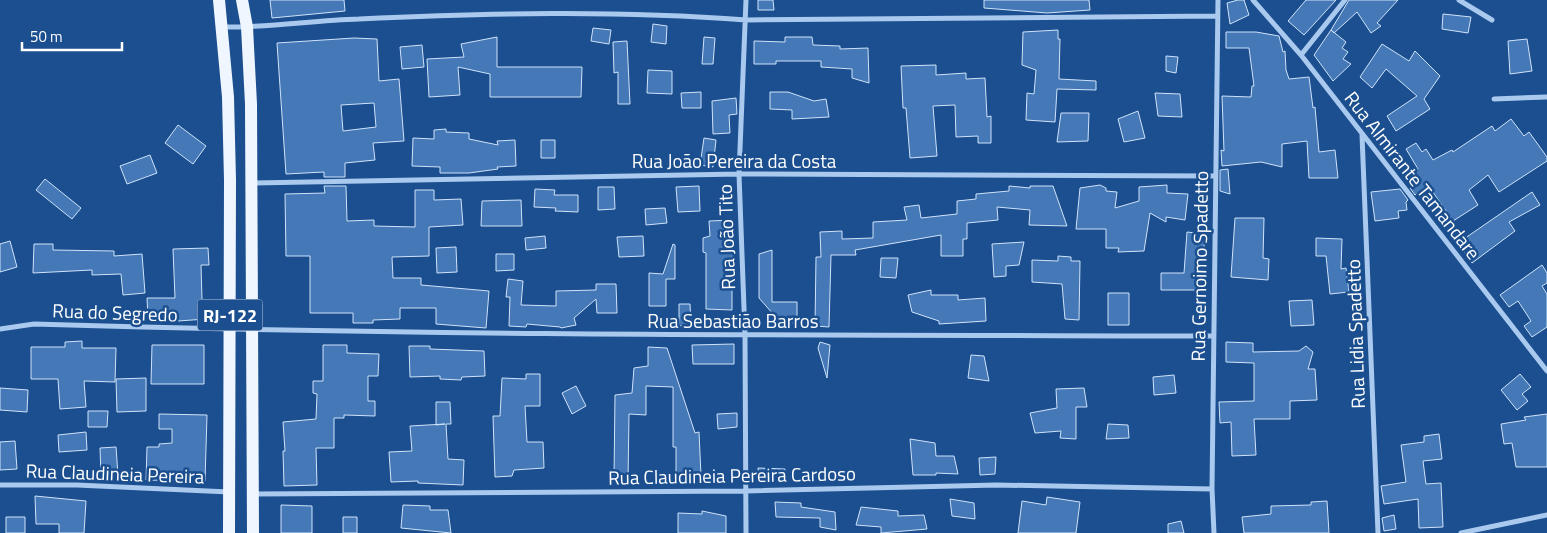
<svg xmlns="http://www.w3.org/2000/svg" width="1547" height="533" font-family="'Titillium Web',sans-serif">
<style>
.building{fill:#4478b7;stroke:#cfe3fa;fill-rule:evenodd}
.lines{fill:none;stroke-linecap:round;stroke-linejoin:round}
.minor{stroke:#a9c9ee;stroke-width:5}
.primary{stroke:#f0f6ff;stroke-width:12}
.labels{text-anchor:middle;dominant-baseline:central;stroke-width:5;stroke-linejoin:round;paint-order:stroke}
.shield{fill:#1b4f8f;stroke:#bbcadd;stroke-width:1}
.shield-label{font-size:18px;font-weight:bold;fill:#fff}
.street-label{font-size:19px;fill:#fff;stroke:#1b4f8f}
</style>
<rect width="100%" height="100%" fill="#1b4f8f"/>
<path class="building" d="M270 0H344L345 11 272 18Z
M758 0H773L774 10H758Z
M984 0H1089L1090 10 1047 13 984 8Z
M1238 0H1244L1249 15 1230 24 1227 3Z
M1306 0H1336L1304 35 1288 21Z
M1349 0H1398L1377 23 1381 26 1371 33 1357 12 1334 33 1331 30Z
M1443 14 1471 17 1468 33 1442 29Z
M653 24 667 26 666 44 651 42Z
M593 28 611 30 609 44 591 41Z
M1058 30V39H1060L1059 79 1096 81V90L1057 89 1055 122 1026 120 1027 93 1034 94 1036 70 1022 65 1023 32Z
M1331 30 1346 42 1342 48 1348 52 1343 59 1351 64 1333 81 1314 55Z
M1226 32H1256L1279 36 1283 52 1285 51 1286 70 1289 79 1309 77 1313 108 1315 107 1319 152 1335 150 1338 178H1309L1307 141 1282 144V167L1261 162 1222 166 1221 150 1224 151 1222 96 1251 97 1252 86H1254L1249 48H1226Z
M497 37V67H582L581 97H490V74L458 67 460 95 429 97 427 59 464 57 461 44Z
M704 37 715 38 713 64H702Z
M785 37H812L813 45 840 46V49L868 48 869 83 852 78V69L821 67V61H776V64H754V41L785 42Z
M354 38 377 39 379 81 399 79 404 141 373 143 375 160 345 163V177H324V172L286 174 277 43ZM374 103 376 127 343 131 341 105Z
M1527 39 1532 71 1510 74 1508 41Z
M627 41 630 104H618V72L614 73 613 42Z
M1382 44 1409 61 1415 51 1440 76 1424 99 1430 109 1396 131 1387 116 1417 96 1386 69 1372 88 1360 77Z
M422 45 424 67 402 69 400 47Z
M1166 56 1178 57 1176 73 1166 71Z
M936 65V75L966 73V79L985 78 987 117 991 116V143H978V136L956 137 955 105 933 106 937 156 910 158 906 108H903L901 66Z
M648 70 672 71V94L647 93Z
M701 92V108H682L681 93Z
M770 92H788L814 101 826 99 829 117 792 119V110L770 109Z
M1155 93 1180 94 1182 117 1158 116Z
M736 98 737 114 729 115 730 133 713 134 712 101Z
M1138 111 1145 138 1124 142 1118 119Z
M1061 113H1089L1088 141 1057 142Z
M1511 119 1524 136 1529 132 1547 157V161L1499 192 1488 175 1469 190 1478 205 1453 221 1428 185 1415 195 1410 188 1412 187 1405 179 1418 169 1406 149 1416 143 1422 152 1426 149 1433 160 1452 150 1453 152 1492 126 1495 131Z
M178 125 206 146 193 164 165 143Z
M446 129V132L469 133V139L498 145 497 141 515 140 516 166 497 167 498 169 469 173H440V167L412 166 413 138 434 139V130Z
M704 138 716 140 713 167 700 165Z
M541 140H555V158H541Z
M150 155 157 173 127 184 120 166Z
M1228 169 1230 194 1220 191V170Z
M45 179 81 208 72 219 36 190Z
M1100 185 1106 188V191L1117 192 1115 208 1139 201V187L1167 185V193L1188 194 1185 220 1166 217V222L1150 213 1144 251 1118 252 1119 248H1106V229H1076L1080 188Z
M324 186H346L347 221 374 220V226L415 227V190H434V200L461 199 463 225 429 227V256L392 257 393 278H421V285L489 291 486 328 436 324V308H400V319L373 320V323H353V313H310V256H286L285 194 325 193Z
M699 186 700 211 678 212 676 187Z
M1009 186 1030 188V186H1053L1067 226 1029 225 1030 210 997 207 998 220 967 223V239H963V256H941V235L855 250 856 255H831L829 327 815 326 816 257H821L820 232 842 231V239L873 238V222L907 220 904 207 919 205 921 218 957 214V201L976 199V194L1009 191Z
M598 187H614L615 209 598 210Z
M535 189 555 190 554 195H578V212L555 211 556 208 534 207Z
M1400 189 1408 200 1406 202 1407 210 1398 211 1399 218 1375 221 1371 192Z
M1532 192 1540 205 1509 222 1515 231 1472 263 1458 243Z
M521 200 522 226H481L482 201Z
M665 208 667 223 646 225 645 209Z
M1235 218H1264L1263 258 1269 259 1268 280 1231 277Z
M733 220 734 256H732V310L706 309V253L703 252V238L710 236 709 221Z
M1187 232 1205 234 1203 259H1201L1200 290H1161V273H1184Z
M545 236 546 248 526 250 525 238Z
M643 236 644 256 619 257 617 237Z
M1316 238 1342 239 1341 269 1346 268 1349 292 1330 294 1326 256H1316Z
M10 241 17 267 0 272V244Z
M1024 242 1019 265 1006 266V276L994 277 992 244Z
M34 244H53V250L114 251V256L142 254 145 293 123 295 121 274 92 275V270L33 273Z
M673 244 675 245V279H666V306H649V273L663 274Z
M456 247 457 272 437 273 436 248Z
M208 248 209 265H201L202 300H205L206 319 178 321V317L148 318 147 298H175L173 249Z
M772 250V302H797V323H781L759 298V254Z
M496 254H514V270L496 271Z
M1058 256 1071 257V261H1080L1079 320 1065 319 1062 284 1032 282V260L1058 261Z
M881 258H898L896 278 880 277Z
M1542 265 1547 273V283L1542 286 1547 294V327L1532 337 1524 326 1531 321 1518 301 1509 307 1500 295Z
M508 279 523 281 521 305 556 306V291L596 290V284H616L617 313H597L596 299 574 318 576 325 561 328 560 327 527 324 526 327 509 326 510 297H506Z
M931 290V295H958V300L985 298 986 321 939 324V321L912 312 908 295Z
M1108 293H1129V325H1108Z
M1312 300 1314 325 1291 326 1289 301Z
M679 304H690L691 325 679 326Z
M82 341V348H116L115 382 84 381 86 407 60 409 58 379H31V347H65V342Z
M820 342 830 345 827 378 818 348Z
M1226 342 1253 343V352L1299 351 1306 346 1313 352 1308 369H1315L1317 400 1290 401V419H1254L1256 455 1232 456 1231 422 1220 423 1219 402 1254 401V363L1226 362Z
M734 344V364H693L692 345Z
M152 345H204V384H151Z
M323 345H347V353L379 354 378 376H368V401H375V416L344 415V418H334V448H316L317 485 284 486 283 451H285L283 422 316 419 317 394 313 393V381H323Z
M409 346H430V349L484 351 485 376 462 377 461 380 440 379V376L410 377Z
M648 347 667 348 695 433 699 432 701 476 676 475V447H673V387L646 386V415L629 414 628 481 614 479 615 395 632 393 634 368 648 366Z
M971 355 984 356 989 381 968 378Z
M526 374H540V406H525L527 442H543L544 468 514 470 512 476 495 477 493 416H500L502 378 526 379Z
M1520 374 1531 387 1522 394 1528 401 1517 410 1501 390Z
M1174 375 1176 393 1154 395 1153 377Z
M146 378V411L117 412 116 379Z
M576 386 586 406 572 414 562 393Z
M0 388 28 390 27 412 0 410Z
M1084 388 1087 407H1076V439L1060 438 1061 431 1035 433 1030 413 1057 408 1056 389Z
M436 402H450L451 424H446L448 459 464 460 463 485 418 483V481L391 482 389 452 412 451 410 426 445 424 436 425Z
M88 411H108L107 427H88Z
M737 413V427L718 429 717 414Z
M159 414 207 415 205 481 146 480 147 447H159V444L172 443V429H159Z
M1547 414V467H1516L1512 443 1504 444 1501 424 1526 420 1524 417Z
M1108 424 1128 425 1129 438 1106 439Z
M86 432 87 450 59 452 58 435Z
M1439 434 1442 459 1423 461 1426 484 1441 483 1443 527 1419 528 1418 499 1384 504 1381 486 1406 482 1401 445 1424 442V436Z
M910 439 935 443 936 456H954L958 474 936 473V475H913Z
M15 441 17 469 0 470V442Z
M116 447 118 475 101 476 100 448Z
M996 457 995 474 980 475 979 458Z
M758 468 785 469 784 479 759 481Z
M35 496 86 501 84 533H59V524H36Z
M1047 497 1080 502 1076 533H1018L1022 501 1046 505Z
M950 499 974 503 975 519 952 516Z
M1327 501 1329 533H1244L1242 517 1271 514V506L1311 505V502Z
M775 502 801 503V507L835 512 836 530 820 527V518L776 517Z
M281 505 312 506V533H281Z
M403 505 430 506V510H448L451 533 401 528Z
M861 507 898 511V516L924 515 927 529 881 533V527L856 525Z
M702 511 726 516V533H678V513L702 514Z
M1394 515 1396 529 1384 531 1382 518Z
M6 517H25V533H6Z
M343 517H357V533H343Z
M1181 521 1184 533H1168V524Z"/>
<g class="lines">
<path class="minor" d="M746 0 739 174 745 335 746 533
M1253 0 1301 55 1547 371
M1459 0 1492 20
M223 27C268 28 314 20 359 19 488 13 617 10 746 20L1217 16
M1301 55 1345 0
M1494 99 1547 97
M1362 135 1378 533
M253 183 739 174 1216 176
M0 329 34 324C427 336 820 335 1213 336
M0 485H77L229 492
M253 494 746 491 997 485 1212 489
M1214 533 1212 489 1218 0
M1461 533 1547 515"/>
<path class="primary" d="M219 0 228 97 230 180 229 533
M242 0 247 27 251 104 253 533"/>
</g>
<g class="labels">
<rect class="shield" x="197.5" y="299.5" width="65" height="31" rx="4"/>
<g class="shield-label">
<text x="230" y="315">RJ-122</text>
</g>
<g class="street-label">
<text x="734" y="160">Rua João Pereira da Costa</text>
<text transform="translate(1413 175) rotate(52)">Rua Almirante Tamandare</text>
<text transform="translate(726 237) rotate(-92)">Rua João Tito</text>
<text transform="translate(1199 266) rotate(-89)">Rua Gernoimo Spadetto</text>
<text transform="translate(115 312) rotate(2)">Rua do Segredo</text>
<text x="733" y="320">Rua Sebastião Barros</text>
<text transform="translate(1355 334) rotate(-92)">Rua Lidia Spadetto</text>
<text transform="translate(115 473) rotate(2)">Rua Claudineia Pereira</text>
<text transform="translate(732 475) rotate(-1)">Rua Claudineia Pereira Cardoso</text>
</g>
</g>
<path d="M22 42v8h100v-8" fill="none" stroke="#ffffff" stroke-width="2.5"/>
<text x="30" y="42" font-size="15" fill="#ffffff" stroke="#1b4f8f" stroke-width="4" paint-order="stroke">50 m</text>
</svg>
